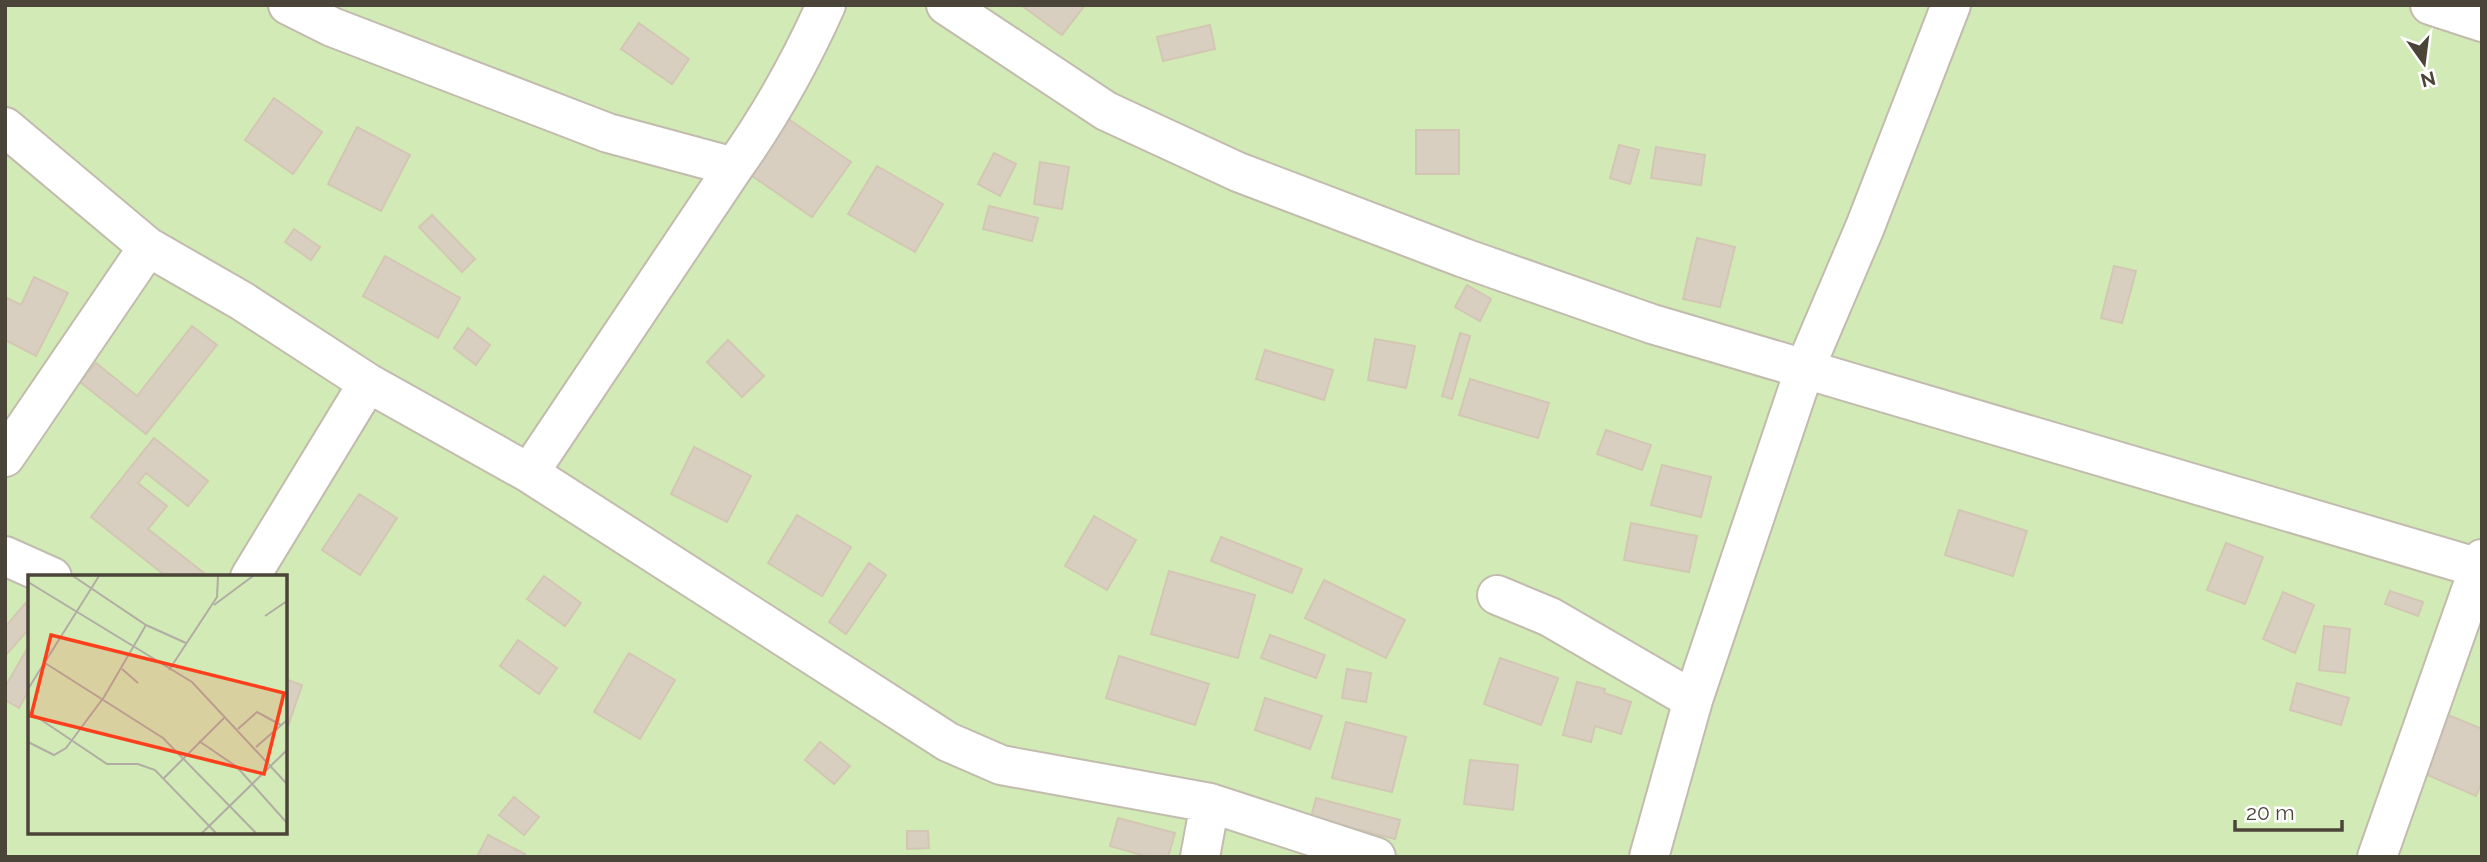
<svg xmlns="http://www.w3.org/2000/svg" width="2487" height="862" font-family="Raleway,sans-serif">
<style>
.green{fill:#d2eab5;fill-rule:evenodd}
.building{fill:#d8cfc1;stroke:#d3c7b4;stroke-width:2}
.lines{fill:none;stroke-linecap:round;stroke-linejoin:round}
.minor-casing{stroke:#c2bbae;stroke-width:42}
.minor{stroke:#fff;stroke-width:38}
.inset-road{fill:none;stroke:#b2ada4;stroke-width:2}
.view{fill:#fc3f1d;fill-opacity:0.15;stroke:#fc3f1d;stroke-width:3.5}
.inset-edge{fill:none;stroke:#4b4439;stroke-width:3.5}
</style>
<rect width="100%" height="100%" fill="#f6f3ec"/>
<path class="green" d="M5 5H2482V857H5ZM30 577H285V832H30Z"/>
<path class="building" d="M1021 5H1085L1062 35Z
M639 23 689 59 672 84 621 49Z
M1210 25 1215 49 1163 61 1157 37Z
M274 98 322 132 293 174 245 140Z
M781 114 851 162 812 217 742 169Z
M357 127 410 155 381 211 328 184Z
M1416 130H1459V174H1416Z
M1619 145 1639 150 1630 184 1610 178Z
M1656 147 1705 155 1701 185 1651 178Z
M994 153 1016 164 1000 196 978 184Z
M1040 162 1069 167 1062 209 1034 204Z
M877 166 943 204 915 252 848 214Z
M989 206 1038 218 1032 241 983 229Z
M432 215 475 259 462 272 419 227Z
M294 229 320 247 311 260 285 242Z
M1697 238 1735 247 1720 307 1683 299Z
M385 256 460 298 438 338 363 296Z
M2114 266 2136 271 2122 323 2101 318Z
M34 277 68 293 36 356 5 340V297L21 305Z
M1467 285 1491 299 1480 321 1455 307Z
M192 326 217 345 146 434 80 382 96 363 137 396Z
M468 328 490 345 476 365 454 348Z
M1460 333 1470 336 1452 399 1442 396Z
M1375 339 1415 346 1406 388 1368 380Z
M728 340 764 376 742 397 707 362Z
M1265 350 1333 370 1324 400 1256 379Z
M1470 379 1549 403 1538 438 1459 415Z
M1606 430 1651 445 1642 470 1597 454Z
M154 438 208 481 188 506 146 473 138 483 167 506 148 529 204 573 201 577H167L91 517Z
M694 447 751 476 727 522 671 494Z
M1662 465 1711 477 1701 517 1651 505Z
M359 494 397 518 360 575 322 550Z
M1959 510 2027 531 2013 576 1945 555Z
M797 515 851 547 822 596 768 563Z
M1094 516 1136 540 1107 590 1065 566Z
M1631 523 1697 536 1689 572 1624 560Z
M1221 537 1302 569 1292 593 1211 561Z
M2226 543 2263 557 2245 604 2207 590Z
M869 563 886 575 846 634 829 622Z
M1169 571 1255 595 1238 658 1151 634Z
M544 576 581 603 565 626 527 599Z
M1324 580 1405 620 1386 658 1305 618Z
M2390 591 2423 602 2418 616 2385 604Z
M2283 592 2314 605 2295 653 2263 639Z
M29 599 30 628 5 656V627Z
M2324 626 2350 629 2345 673 2319 670Z
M1270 635 1325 655 1316 678 1261 658Z
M518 640 557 668 539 694 500 666Z
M30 644V688L19 708 5 700V687Z
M629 653 675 680 640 739 594 712Z
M1119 656 1209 684 1195 725 1106 698Z
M1500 658 1558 678 1541 725 1484 704Z
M1347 669 1371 673 1366 702 1342 698Z
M285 679 302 685 286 732H285Z
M1577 682 1605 689 1604 693 1631 702 1621 734 1595 726 1591 742 1563 735Z
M2297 683 2349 698 2341 725 2290 710Z
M1265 698 1322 716 1310 749 1255 730Z
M2448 715 2482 729V781L2476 796 2423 773Z
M1346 722 1406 737 1392 792 1332 778Z
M820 742 850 766 834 784 805 760Z
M1470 760 1518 765 1513 810 1464 804Z
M514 797 539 817 524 835 499 815Z
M1316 798 1400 820 1395 839 1311 817Z
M1118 818 1175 833 1168 857H1149L1110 846Z
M907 831H928L929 848 907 849Z
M488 835 525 854 523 857H477Z"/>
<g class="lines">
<g class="minor-casing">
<path id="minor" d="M288 5 332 27 608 133 734 167
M946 5 1106 111 1238 172 1464 258 1652 324 2479 568
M2430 5 2482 22
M5 127 148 247 242 301 368 383 529 473 948 742 1001 765 1210 803 1376 857
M5 457 148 247
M529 473 734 167C771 115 800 63 826 5
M5 556 52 577
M250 577 368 383
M1497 595 1550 617 1693 700
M1200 857 1210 803
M1649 857 1693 700 1805 368 1865 227 1951 5
M2377 857 2482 559"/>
</g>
<use href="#minor" class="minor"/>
</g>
<g transform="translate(28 575)">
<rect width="259" height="259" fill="#f6f3ec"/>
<path d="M0 1H259V258H0Z" fill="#d2eab5"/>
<path class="inset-road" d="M45 1 118 50 158 68M0 7 164 107 259 209M186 30 225 1M237 41 259 26M17 88 135 163 228 258M94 94 110 108M141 95 189 22 190 1M0 114 71 1M0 136 79 189H110L127 195 188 258M210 154 229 137 253 150M171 166 209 192 259 248M0 167 26 180 38 173 76 122 118 50M228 172 259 145M136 203 197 142M174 258 259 175"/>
<path class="view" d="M23 60 256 118 236 199 3 141Z"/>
<rect width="259" height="259" class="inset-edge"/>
</g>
<rect width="2487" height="862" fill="none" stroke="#4b4439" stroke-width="14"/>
<g transform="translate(2424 63) rotate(166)" stroke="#ffffff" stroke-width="5" paint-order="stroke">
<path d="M0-5L12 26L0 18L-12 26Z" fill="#4b4439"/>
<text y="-10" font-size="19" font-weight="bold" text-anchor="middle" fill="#4b4439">N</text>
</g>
<path d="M2235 820v10h107v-10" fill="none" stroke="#4b4439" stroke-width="3.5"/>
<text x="2246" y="820" font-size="21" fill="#4b4439" stroke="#ffffff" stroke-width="5" paint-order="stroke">20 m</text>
</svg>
